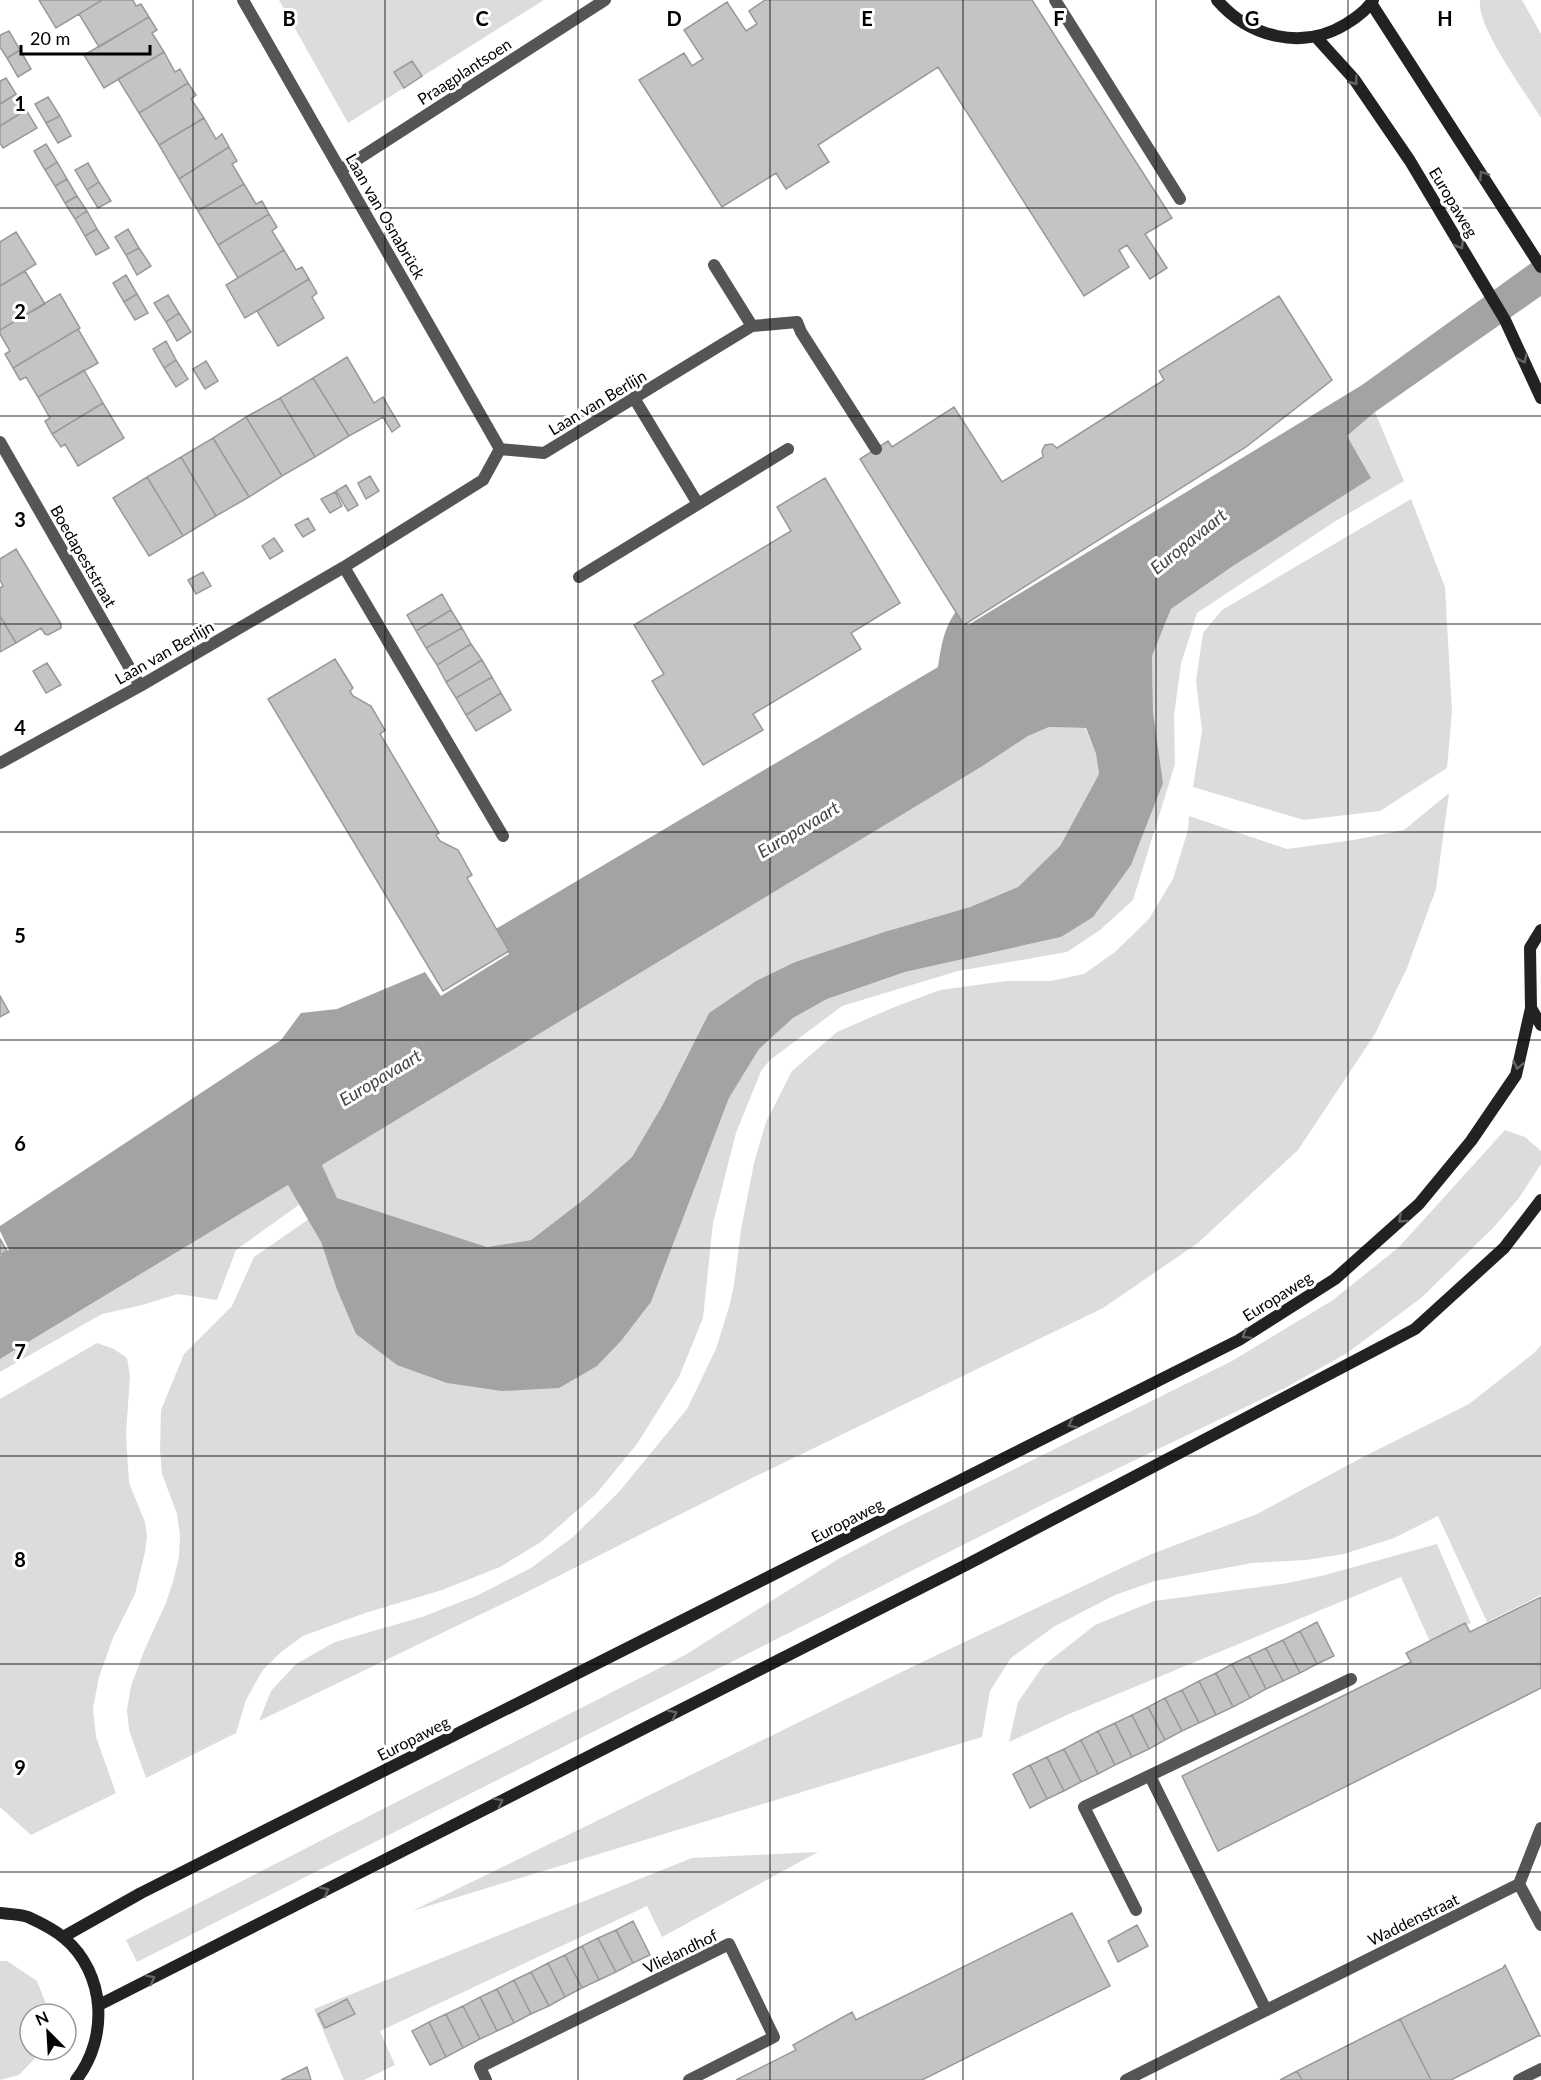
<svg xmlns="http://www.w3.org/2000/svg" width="1541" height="2080" font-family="Lato,sans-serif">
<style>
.green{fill:#dcdcdc}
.water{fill:#a3a3a3;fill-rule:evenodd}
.building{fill:#c4c4c4;stroke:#999;stroke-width:1.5}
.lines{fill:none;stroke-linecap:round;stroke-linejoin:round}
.lane{stroke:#555;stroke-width:12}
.street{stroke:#555;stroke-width:12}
.secondary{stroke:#222;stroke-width:12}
.oneway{stroke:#646464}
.grid{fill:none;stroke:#000;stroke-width:1.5;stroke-opacity:0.55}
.labels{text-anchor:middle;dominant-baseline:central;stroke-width:6;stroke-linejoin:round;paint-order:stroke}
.street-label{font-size:16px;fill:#000;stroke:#fff}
.water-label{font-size:18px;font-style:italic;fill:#444;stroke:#fff}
.grid-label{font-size:20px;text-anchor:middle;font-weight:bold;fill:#000;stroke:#fff;stroke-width:6;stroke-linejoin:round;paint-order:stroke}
</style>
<rect width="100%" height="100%" fill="#fff"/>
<path class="green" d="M279 0H544L348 123Z
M1480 0H1522L1541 34V118C1526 93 1476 26 1480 0Z
M1375 412 1404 481 1334 522 1197 613 1181 664 1174 715 1175 764 1133 900 1100 930 1067 952 958 971 842 1006 770 1060 761 1071 736 1133 713 1223 703 1318 679 1377 637 1444 596 1494 541 1542 500 1567 442 1590 365 1613 303 1636 281 1652 262 1671 246 1700 236 1733 146 1778 129 1730 127 1710 131 1686 144 1651 165 1605 173 1582 179 1557 180 1535 177 1514 162 1474 160 1450 161 1410 184 1354 232 1306 254 1257 309 1219 321 1242 336 1287 597 1366 621 1341 651 1302 729 1098 759 1049 793 1018 827 999 905 972 1061 937 1153 713 1152 656 1171 609 1233 566 1370 478 1346 437Z
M1411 499 1445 587 1452 712 1447 768 1380 811 1304 820 1193 787 1202 731 1196 681 1203 633 1222 610Z
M1049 727 1085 728 1096 754 1099 774 1060 846 1018 887 970 907 884 932 795 962 756 981 709 1013 662 1106 632 1157 587 1197 531 1240 487 1247 337 1198 322 1165 981 767 1028 736Z
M1449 793 1436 889 1407 968 1375 1034 1298 1150 1198 1243 1103 1308 754 1477 519 1596 259 1721 271 1691 296 1664 335 1642 422 1617 476 1596 531 1568 573 1537 618 1493 687 1409 716 1349 729 1307 734 1285 741 1230 754 1163 766 1122 792 1071 837 1032 892 1008 940 990 1006 981H1051L1084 974 1115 952 1149 919 1173 879 1188 830 1189 816 1287 849 1353 840 1404 830Z
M1505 1130 1525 1137 1541 1151V1164L1519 1198 1493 1228 1421 1298 1347 1353 1285 1388 1050 1501 137 1962 126 1940 685 1655 840 1558 898 1527 1232 1361 1333 1300 1399 1247Z
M288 1185 300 1204 236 1250 217 1300 178 1294 142 1305 102 1314 0 1372V1359Z
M97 1343 114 1349 127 1358 130 1376 126 1433 129 1483 145 1522 147 1536 145 1552 135 1594 113 1638 99 1677 93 1708 96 1737 116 1793 31 1835 0 1807V1399Z
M1541 1345V1595L1487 1622 1438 1516 1394 1538 1344 1554 1306 1560 1252 1563 1155 1581 1115 1595 1055 1626 1011 1658 990 1691 982 1737 412 1911 918 1664 1149 1555 1257 1514 1365 1456 1469 1404 1534 1353Z
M1437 1544 1471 1623 1431 1644 1401 1577 1069 1714 1009 1742 1018 1702 1043 1666 1095 1625 1154 1601 1288 1583 1325 1575Z
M818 1852 662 1937 647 1906 380 2031 395 2065 364 2080H344L314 2009 692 1858Z
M0 1961H7L37 1981 50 2014H30V2050H43L19 2075 0 2080Z"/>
<path class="water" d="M1541 256V296L1375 412 1347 436 1371 478 1233 566 1171 609 1152 656 1153 713 1163 783 1131 865 1093 917 1061 937 905 972 827 999 793 1018 759 1049 729 1098 651 1302 621 1341 597 1366 559 1388 502 1391 447 1383 397 1365 356 1334 336 1287 321 1242 288 1185 0 1359V1256L9 1250 0 1231V1226L281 1040 301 1013 337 1009 425 972 441 996 509 954 494 930 938 667C941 646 944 626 958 609L968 625 1362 385ZM1049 727 1086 728 1096 754 1099 774 1060 846 1018 887 970 907 884 932 795 962 756 981 709 1013 662 1106 632 1157 587 1197 531 1240 487 1247 337 1198 322 1165 981 767 1028 736Z"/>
<path class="building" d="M39 0H102L56 28Z
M102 0H133L136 6 141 4 149 17 99 47 79 14Z
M765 0H1032L1172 218 1145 234 1167 268 1150 279 1127 245 1119 250 1129 267 1084 296 938 67 818 145 829 162 786 189 776 173 722 207 639 80 684 53 692 66 703 59 684 30 727 2 746 31 757 24 749 11Z
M149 17 157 30 152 33 164 52 104 88 84 55Z
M9 31 20 50 7 58 0 47V35Z
M20 50 31 69 18 77 7 58Z
M164 52 175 72 180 69 188 83 139 113 118 79Z
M412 61 422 76 404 88 394 72Z
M6 78 16 94 0 104V81Z
M188 83 196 95 191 99 204 118 159 145 139 113Z
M16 94 26 110 0 126V104Z
M48 97 60 116 46 123 35 104Z
M26 110 37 128 3 148 0 143V126Z
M60 116 71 136 58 143 46 123Z
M204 118 216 139 222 134 229 147 179 179 159 145Z
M46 144 57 162 45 170 34 151Z
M229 147 237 161 232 164 244 184 198 211 179 179Z
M57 162 67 179 55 186 45 170Z
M88 163 99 182 87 190 75 170Z
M67 179 77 196 65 203 55 186Z
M99 182 111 201 98 208 87 190Z
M244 184 256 204 262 201 269 214 218 245 198 211Z
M77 196 87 211 75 219 65 203Z
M87 211 97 229 85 236 75 219Z
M269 214 277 227 272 231 284 250 238 278 218 245Z
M97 229 109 248 96 255 85 236Z
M128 229 139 248 126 255 115 237Z
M16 232 36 264 0 286V242Z
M139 248 151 266 137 275 126 255Z
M284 250 296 270 302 267 309 279 245 318 226 285Z
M25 271 45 304 0 330V286Z
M126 275 137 294 124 302 113 283Z
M309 279 317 293 312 297 324 318 278 346 257 311Z
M60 294 80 328 13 368 5 354 10 351 0 334V330Z
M137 294 148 313 135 320 124 302Z
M168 295 179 313 166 322 154 303Z
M1279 296 1332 380 1246 447 964 625 860 459 888 441 892 447 954 407 1002 482 1043 457 1042 451 1045 445 1052 444 1057 448 1164 380 1159 371Z
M179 313 191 332 177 341 166 322Z
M78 329 98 363 38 397 26 377 20 380 13 368Z
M166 341 176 360 164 368 153 349Z
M347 357 374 403 383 397 400 426 392 432 383 417 349 436 313 378Z
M176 360 188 379 176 387 164 368Z
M206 361 218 381 205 389 193 369Z
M84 370 103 403 52 434 45 421 50 418 38 397Z
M313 378 349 436 315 457 280 398Z
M280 398 315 457 282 476 246 417Z
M103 403 124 438 78 466 65 444 61 447 52 434Z
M246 417 282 476 249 497 213 438Z
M213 438 249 497 216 516 181 457Z
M181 457 216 516 183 536 147 477Z
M370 476 379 491 366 499 358 483Z
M147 477 183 536 149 556 113 498Z
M825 478 900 603 851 633 861 649 753 714 763 730 703 765 652 681 664 674 634 625 791 531 777 507Z
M346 485 358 505 348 511 336 491Z
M335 492 342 506 330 513 321 499Z
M308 518 315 530 303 537 295 525Z
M274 538 283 551 270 559 262 546Z
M16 549 61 624V628L48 635 45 634 41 628 16 643 0 616V588L3 586 0 580V559Z
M203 572 211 586 196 594 188 580Z
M442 594 451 610 416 631 407 615Z
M451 610 462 628 426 648 416 631Z
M0 616 16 643 0 652Z
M462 628 471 644 437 665 426 648Z
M471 644 482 660 446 682 437 665Z
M335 659 353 688 350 691 353 696 371 706 385 730 380 734 439 833 436 835 440 841 458 850 472 875 467 878 509 951 443 991 268 699Z
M482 660 492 677 456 698 446 682Z
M47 663 61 685 46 693 33 671Z
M492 677 501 693 466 715 456 698Z
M501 693 511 710 476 731 466 715Z
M0 996 9 1012 0 1017Z
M0 1239 7 1251 0 1255Z
M1541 1597V1688L1218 1851 1182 1776 1411 1662 1406 1653 1465 1623 1470 1632Z
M1317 1622 1334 1656 1317 1664 1300 1631Z
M1300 1631 1317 1664 1300 1673 1283 1640Z
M1283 1640 1300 1673 1283 1681 1266 1648Z
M1266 1648 1283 1681 1266 1689 1249 1656Z
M1249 1656 1266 1689 1250 1698 1232 1664Z
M1232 1664 1250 1698 1233 1707 1216 1673Z
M1216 1673 1233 1707 1216 1715 1199 1681Z
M1199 1681 1216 1715 1199 1723 1182 1690Z
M1182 1690 1199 1723 1182 1731 1165 1698Z
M1165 1698 1182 1731 1165 1740 1148 1707Z
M1148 1707 1165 1740 1149 1749 1132 1715Z
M1132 1715 1149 1749 1132 1757 1115 1723Z
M1115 1723 1132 1757 1115 1765 1098 1731Z
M1098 1731 1115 1765 1098 1774 1081 1740Z
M1081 1740 1098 1774 1081 1782 1064 1749Z
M1064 1749 1081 1782 1064 1791 1047 1757Z
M1047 1757 1064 1791 1047 1799 1030 1765Z
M1030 1765 1047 1799 1030 1808 1013 1774Z
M1072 1913 1110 1986 922 2080H736L796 2050 793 2045 852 2012 856 2020Z
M633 1921 650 1955 633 1963 616 1930Z
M1137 1925 1148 1946 1118 1962 1108 1941Z
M616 1930 633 1963 616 1972 598 1938Z
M598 1938 616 1972 599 1980 582 1946Z
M582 1946 599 1980 582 1988 565 1955Z
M565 1955 582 1988 565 1997 548 1963Z
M548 1963 565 1997 549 2006 531 1972Z
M1505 1965 1540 2036H1538L1451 2080H1431L1400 2019 1503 1968Z
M531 1972 549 2006 531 2014 514 1980Z
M514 1980 531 2014 514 2023 497 1989Z
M497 1989 514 2023 497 2031 480 1997Z
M480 1997 497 2031 480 2039 463 2006Z
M347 1999 355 2014 325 2028 318 2014Z
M463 2006 480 2039 463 2048 446 2014Z
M446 2014 463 2048 446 2057 429 2022Z
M1400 2019 1431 2080H1302L1297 2071Z
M429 2022 446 2057 430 2065 412 2031Z
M307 2067 311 2080H281Z
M1297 2071 1302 2080H1280Z"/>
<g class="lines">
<path class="lane" d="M1055 0 1180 199
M634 398 698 504
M579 577 788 449
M1150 1776 1266 2010
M1136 1910 1084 1807 1351 1679
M486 2080 480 2067 729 1944 774 2037 689 2080
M1519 2080 1541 2069"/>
<path class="street" d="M243 0 500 449
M341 170 605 0
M714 265 752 326
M0 442 140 686
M500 449 544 453 752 326 797 322 801 332 876 449
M344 567 503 836
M0 763 140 686 344 567 483 480 500 449
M1519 1884 1541 1925
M1126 2080 1519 1884 1541 1828"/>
<path class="secondary" d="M1217 0C1249 37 1302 51 1346 24 1356 18 1367 10 1373 0
M1371 3 1541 267
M1316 37 1354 79 1410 161 1505 320 1541 398
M1541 930 1530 948 1531 1008 1541 1025
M0 1913C9 1914 20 1914 28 1917 39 1922 55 1930 64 1938 106 1973 109 2038 76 2080
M63 1937 141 1893 1239 1340 1335 1279 1419 1204 1471 1141 1516 1075 1531 1008
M99 2005 968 1564 1415 1329 1504 1248 1541 1200"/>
</g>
<defs><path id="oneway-chevron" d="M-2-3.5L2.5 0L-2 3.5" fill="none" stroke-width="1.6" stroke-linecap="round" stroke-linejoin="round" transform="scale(1.5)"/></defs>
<g class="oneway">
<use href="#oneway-chevron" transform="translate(1354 81) rotate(53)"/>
<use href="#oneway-chevron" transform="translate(1483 175) rotate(-123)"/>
<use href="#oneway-chevron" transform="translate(1460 245) rotate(59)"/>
<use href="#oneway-chevron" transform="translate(1523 359) rotate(65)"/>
<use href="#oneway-chevron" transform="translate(1518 1065) rotate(102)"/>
<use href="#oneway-chevron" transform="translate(1402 1219) rotate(138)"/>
<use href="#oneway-chevron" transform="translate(1246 1335) rotate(148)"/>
<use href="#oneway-chevron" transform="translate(1072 1424) rotate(153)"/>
<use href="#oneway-chevron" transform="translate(673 1714) rotate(-27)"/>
<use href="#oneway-chevron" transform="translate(499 1802) rotate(-27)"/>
<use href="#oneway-chevron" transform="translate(325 1891) rotate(-27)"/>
<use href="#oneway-chevron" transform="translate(151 1979) rotate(-27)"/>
</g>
<path class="grid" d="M193 0V2080M385 0V2080M578 0V2080M770 0V2080M963 0V2080M1156 0V2080M1348 0V2080M0 208H1541M0 416H1541M0 624H1541M0 832H1541M0 1040H1541M0 1248H1541M0 1456H1541M0 1664H1541M0 1872H1541"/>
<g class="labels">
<g class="street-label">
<text transform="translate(464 71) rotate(-33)">Praagplantsoen</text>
<text transform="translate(1454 202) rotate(59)">Europaweg</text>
<text transform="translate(386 216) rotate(60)">Laan van Osnabrück</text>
<text transform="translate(597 402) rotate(-31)">Laan van Berlijn</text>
<text transform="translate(84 556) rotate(60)">Boedapeststraat</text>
<text transform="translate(164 652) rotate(-30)">Laan van Berlijn</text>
<text transform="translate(1277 1296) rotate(-32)">Europaweg</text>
<text transform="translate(847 1520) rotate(-27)">Europaweg</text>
<text transform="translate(413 1738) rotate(-27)">Europaweg</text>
<text transform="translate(1413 1919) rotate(-26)">Waddenstraat</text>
<text transform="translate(680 1951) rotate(-26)">Vlielandhof</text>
</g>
<g class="water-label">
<text transform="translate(1188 541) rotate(-39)">Europavaart</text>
<text transform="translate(798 829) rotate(-31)">Europavaart</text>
<text transform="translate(380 1077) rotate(-31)">Europavaart</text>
</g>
</g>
<g class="grid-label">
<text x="289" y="26">B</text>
<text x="482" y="26">C</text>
<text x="674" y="26">D</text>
<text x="867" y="26">E</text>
<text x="1059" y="26">F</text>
<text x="1252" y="26">G</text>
<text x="1445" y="26">H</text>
<text x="20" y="111">1</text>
<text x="20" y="319">2</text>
<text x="20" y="527">3</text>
<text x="20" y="735">4</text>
<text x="20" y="943">5</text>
<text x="20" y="1151">6</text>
<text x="20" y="1359">7</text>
<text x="20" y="1567">8</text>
<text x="20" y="1775">9</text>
</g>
<g transform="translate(48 2032) rotate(336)"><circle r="28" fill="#ffffff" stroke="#999999" stroke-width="1.5"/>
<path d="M0-4.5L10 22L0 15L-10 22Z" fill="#000000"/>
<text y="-9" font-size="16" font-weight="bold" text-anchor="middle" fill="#000000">N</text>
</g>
<path d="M21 45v9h129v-9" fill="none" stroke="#000000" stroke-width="3"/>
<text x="30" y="45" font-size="18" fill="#000000" stroke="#ffffff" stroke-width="4.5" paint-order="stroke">20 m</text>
</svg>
